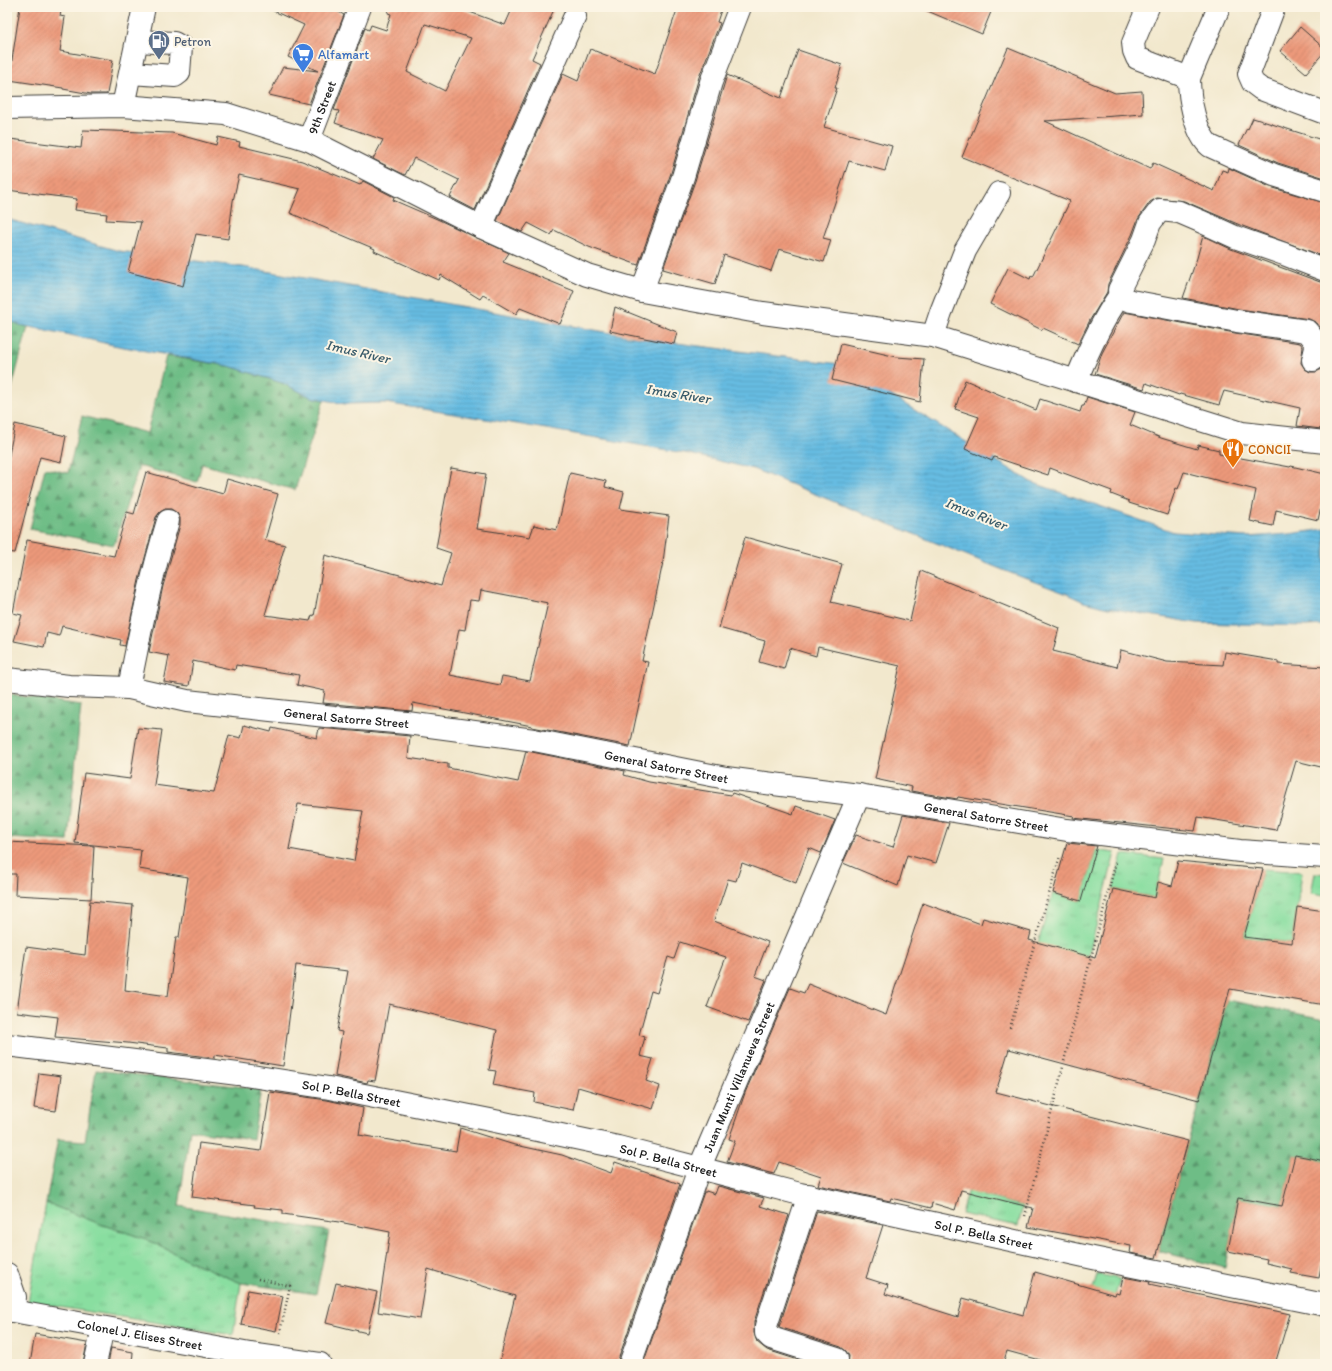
<svg xmlns="http://www.w3.org/2000/svg" width="1332" height="1371" font-family="Itim,sans-serif">
<style>
.grass{fill:url(#grass-tufts);stroke:#527d5e}
.forest{fill:url(#forest-firs);stroke:#456c51}
.water{fill:url(#water-rules);stroke:#416c7f}
.building{fill:url(#building-hatch);fill-rule:evenodd}
.lines{fill:none;stroke-linecap:round;stroke-linejoin:round}
.minor-casing{stroke:#3c3b37;stroke-width:24}
.major-casing{stroke:#3c3b37;stroke-width:24}
.path{stroke:#3c3b37;stroke-width:2.5;stroke-dasharray:1 3;stroke-linecap:butt}
.minor{stroke:#fff;stroke-width:22}
.major{stroke:#fff;stroke-width:22}
.labels{text-anchor:middle;dominant-baseline:central;stroke-width:4;stroke-linejoin:round;paint-order:stroke}
.service-label{font-size:13px;fill:#4e5e75;stroke:#fcf5e5;text-anchor:start}
.shop-label{font-size:13px;fill:#366cbe;stroke:#fcf5e5;text-anchor:start}
.street-label{font-size:13px;fill:#1c1c1c;stroke:#fcf5e5}
.food-label{font-size:13px;fill:#c56008;stroke:#fcf5e5;text-anchor:start}
.water-label{font-size:14px;font-style:italic;fill:#3a5c6b;stroke:#fcf5e5}
</style>
<defs>
<pattern id="grass-tufts" width="24" height="20" patternUnits="userSpaceOnUse"><rect width="24" height="20" fill="#89dea0"/><path d="M3 7l-1-3M5 7V3M7 7l1-3M15 17l-1-3M17 17v-4M19 17l1-3" fill="none" stroke="#76be89"/></pattern>
<pattern id="forest-firs" width="22" height="20" patternUnits="userSpaceOnUse"><rect width="22" height="20" fill="#6ebd86"/><path d="M5 1l3.5 6h-7zM16 11l3.5 6h-7z" fill="#5a996d"/></pattern>
<pattern id="water-rules" width="6" height="5" patternUnits="userSpaceOnUse"><rect width="6" height="5" fill="#66bce2"/><path d="M0 2.5h6" fill="none" stroke="#58a1c1"/></pattern>
<pattern id="building-hatch" width="6" height="6" patternUnits="userSpaceOnUse"><rect width="6" height="6" fill="#ec997a"/><path d="M-1 1l2-2M0 6l6-6M5 7l2-2" fill="none" stroke="#ca8369"/></pattern>
</defs>
<rect width="100%" height="100%" fill="#fcf5e5"/>
<filter id="ink" filterUnits="userSpaceOnUse"><feTurbulence type="fractalNoise" baseFrequency=".025" numOctaves="2"/><feDisplacementMap in="SourceGraphic" scale="8" xChannelSelector="R" yChannelSelector="G"/><feConvolveMatrix kernelMatrix="1 2 1 2 8 2 1 2 1" color-interpolation-filters="sRGB"/></filter>
<filter id="wash" filterUnits="userSpaceOnUse"><feTurbulence type="fractalNoise" baseFrequency=".012" numOctaves="4" result="noise"/><feDisplacementMap in="SourceGraphic" scale="16" xChannelSelector="R" yChannelSelector="G"/><feGaussianBlur stdDeviation="0.9" result="paint"/><feColorMatrix in="noise" values="0 0 0 0 0 0 0 0 0 0 0 0 0 0 0 0 0 1.4 0 .05"/><feComposite in="paint" operator="in"/></filter>
<g filter="url(#wash)">
<rect width="100%" height="100%" fill="#f2e8cd"/>
<path class="grass" d="M1096 850 1115 853 1076 1004 1038 943 1053 893 1081 901Z
M1122 854 1164 859 1155 898 1113 889Z
M1263 869 1302 872 1292 943 1244 937Z
M1315 873 1325 874V895L1311 893Z
M973 1172 988 1175 983 1196 1023 1206 1018 1226 961 1214Z
M46 1203 103 1225 146 1239 190 1261 241 1283 233 1335 28 1302Z
M1097 1274 1120 1279 1103 1336 1082 1330Z"/>
<path class="forest" d="M7 320 28 327 7 406Z
M166 356 229 366 282 383 311 397 324 400 295 490 202 464 197 482 139 466 114 545 30 529 45 468 68 473 82 416 147 433Z
M7 694 81 705 68 841 7 838Z
M1227 1000 1325 1019V1112L1323 1122 1325 1123V1161L1295 1155 1282 1206 1238 1198 1225 1268 1158 1251Z
M96 1070 261 1089 253 1139 190 1130 179 1206 329 1231 316 1294 241 1283 190 1261 146 1239 103 1225 46 1203 58 1139 85 1141Z"/>
<path class="water" d="M7 219 119 251 243 267 645 339 840 364 1031 482 1174 532 1247 537 1289 534 1325 529V625L1305 626 1197 623 1108 608 1084 602 1065 593 1008 572 753 469 685 453 517 424 385 403 345 404 311 397 282 383 229 366 113 345 66 334 20 325 7 320Z"/>
<g id="blocks">
<path class="building" d="M20 7H62L60 16 65 17 60 51 113 60 107 94H91L63 89V88L9 80Z
M265 7H330L344 15 309 104 269 95 283 67 318 71 288 57 304 25Z
M389 7H456L505 25 513 7H555L532 59 540 63 475 210 450 197 459 180 414 158 405 175 373 159 383 140 335 123 339 111 334 110 365 28 369 30 371 25 386 30 391 14 388 13ZM425 24 471 38 445 91 407 72Z
M678 7H722L717 22 720 23 699 77 671 173 638 265 589 247 554 230 551 235 528 223 522 232 497 221 563 74 578 81 590 49 655 74Z
M918 7H993L982 34Z
M1300 27 1325 49V51L1306 73 1280 51Z
M1008 48 1115 93 1142 91 1143 114 1045 121 1150 169 1153 163 1214 191 1222 170 1228 172 1229 168 1270 187 1325 203V257L1240 225 1184 201 1157 198 1150 202 1138 219 1132 235 1108 284 1107 292 1090 320 1078 344 1043 328 1042 330 990 304 1008 268 1030 279 1031 276 1033 277 1070 201 962 157Z
M798 50 842 65 835 88H837L824 127 892 146 885 171 849 161 823 238 831 240 824 262 779 249 771 271 724 255 715 284 663 269 695 181 727 75 781 98Z
M1253 118 1325 141V178L1278 163 1239 145 1247 128 1248 129Z
M83 130 172 133 216 145 218 137 240 142 239 146 302 161 360 185 363 181 394 197 393 200 437 219 509 253 503 262 574 291 560 324 520 308 516 314 483 295 480 299 441 275 439 280 374 251 375 249 290 213 300 189 239 175 233 201 228 239 196 234 183 286 128 272 141 222 106 220 107 214 75 210 77 199 7 190V163L10 139 81 148Z
M1203 236 1231 249 1320 282H1325V334L1317 323 1309 319 1239 309 1183 298 1197 258Z
M615 307 677 332 674 344 610 331Z
M1124 312 1235 333 1300 343 1303 347 1301 363 1305 369 1310 372H1316L1322 369 1325 363V405L1321 429 1297 426 1300 408 1224 391 1219 405 1180 394 1179 395 1146 383 1144 389 1095 374 1102 353Z
M841 344 897 357 924 359 920 402 832 380Z
M965 380 1036 410 1040 399 1080 412 1082 406H1084L1087 397 1135 412 1130 425 1161 438 1197 449 1198 445 1219 450V454L1290 467 1291 466 1325 474V490L1318 520 1276 510 1273 526 1250 521 1256 490 1184 472 1178 489 1176 488 1167 515 1129 503V501L1111 494 1112 491 1050 468 1048 475 994 457 992 461 965 449 979 417 955 409Z
M15 424 66 436 61 462 40 457 15 553 7 552V465Z
M451 468 486 474 477 529 530 537 534 525 557 530 570 473 606 481 605 487 624 492 620 509 669 516 663 562 642 661 648 662 630 746 532 727V726L413 703 412 711 323 703 325 691 297 685 299 675 236 665 235 670 193 661 189 686 164 682 169 656 149 652 163 586 180 525V518L177 513 171 509H165L160 512 156 517 139 580 125 646 120 645 121 640 62 626 59 636 47 633 44 647 14 641 22 615 13 613 27 540 114 556 127 512 134 514 146 472 223 494 227 479 278 494 265 540 285 545 265 615 310 621 312 615 314 616 325 555 441 586 451 553 436 548ZM481 590 548 603 530 681 502 676 500 685 450 675 459 629 465 630 470 600 479 601Z
M745 537 842 564 831 602 910 621 921 571 1059 628 1053 651 1117 667 1121 650 1167 662 1223 665 1225 652 1278 661V664L1325 667V768L1296 761 1276 830 1198 817 1195 831 1073 818 1074 816 958 797 957 799 911 791 912 787 875 779 900 666 818 647 816 656 790 648 784 669 759 662 765 641 719 628Z
M244 725 271 732 272 728 317 738 319 728 410 736 408 758 448 764V768L518 782 526 751 532 752 625 771 624 775 649 782 731 795 732 793 793 814 796 806 835 820 821 853 809 848 796 883 742 863 736 881 728 879 714 921 768 942 755 976 766 980 748 1022 707 1007 726 957 680 942 674 959 668 957 657 993 651 991 639 1035 645 1037 640 1056 653 1059 646 1081 660 1086 653 1109 578 1087 573 1110 534 1102 535 1093 493 1085 496 1071 489 1070 497 1030 389 1004 375 1081 368 1080 367 1083 335 1076 342 1032 337 1031 348 971 296 965 283 1066 215 1055V1058L168 1052V1048L128 1043 55 1037 58 1017 17 1012 26 947 85 955 90 901 133 905 125 990 168 996 176 937H179L188 877 139 869 141 850 75 843 84 773 130 779 138 728 162 730 154 785 214 793 229 735 241 738ZM298 804 363 811 354 861 289 849Z
M903 815 949 823 936 863 907 855 898 886 843 863 856 835 893 847Z
M7 842 94 846 91 899 15 895 16 874H7Z
M1067 843 1097 846 1081 901 1053 893Z
M1178 861 1263 869 1244 937 1292 943 1297 907 1325 911V1005L1230 989 1199 1100 1009 1049 996 1092 1188 1141 1156 1258 1130 1253 1131 1246 1028 1227 1033 1208 961 1190 955 1210 932 1203 931 1208 891 1198 890 1201 818 1185 821 1176 779 1162 774 1174 727 1162 735 1141 729 1139 745 1093 790 988 804 993 808 984 886 1015 923 903 981 924 983 918 1031 932 1029 940 1095 958 1113 889 1155 898 1158 882 1172 886Z
M39 1073 61 1076 56 1111 34 1108Z
M270 1092 327 1100 363 1108 359 1135 456 1151 460 1128 511 1144 562 1155 611 1173 615 1162 680 1184 618 1360V1364H499L515 1296 428 1269 420 1319 378 1312 390 1232 339 1222 283 1214V1210L254 1207 255 1205 192 1197 199 1143 261 1151Z
M1295 1155 1325 1161V1247L1319 1278 1291 1273 1292 1269 1266 1263 1267 1259 1228 1251 1238 1198 1282 1206Z
M718 1186 764 1198 760 1206 789 1215 754 1322V1333L757 1342 767 1350 811 1364H643L704 1192H706V1191L715 1194Z
M817 1211 883 1225 866 1278 888 1285 885 1294 958 1317 963 1298 1023 1315 1035 1272 1115 1295 1116 1293 1119 1294 1123 1277 1150 1282 1149 1284 1290 1314 1275 1364H1055L1007 1351 1003 1364H848L849 1356 846 1351 841 1347 779 1327Z
M336 1283 377 1292 367 1333 326 1323Z
M248 1290 283 1296 276 1331 241 1324Z
M35 1334 87 1343 83 1364H30Z
M111 1348 133 1352 132 1364H108Z"/>
</g>
</g>
<g filter="url(#ink)">
<use href="#blocks" fill-opacity="0" stroke="#3c3b37" stroke-width="1"/>
<g class="lines">
<g class="minor-casing">
<g id="minor">
<path d="M1148 7 1133 43 1134 51 1137 58 1189 78C1189 98 1195 133 1210 146L1274 175 1325 191"/>
<path d="M1274 7 1249 74 1253 83 1261 89 1325 113"/>
<path d="M130 73 175 76 179 73 181 47 174 43 137 41"/>
<path d="M1189 78 1219 7"/>
<path d="M123 106 144 7"/>
<path id="s1" d="M309 140 360 7"/>
<path d="M481 227 575 16"/>
<path d="M642 291 683 177 711 82 740 7"/>
<path d="M933 336 941 312 965 251 999 193"/>
<path d="M1313 360 1316 348 1315 341 1307 331 1237 321 1131 301C1125 299 1119 298 1119 290L1144 240 1150 223 1160 210 1179 212 1200 221 1235 237 1284 254 1325 270"/>
<path d="M1076 381C1088 351 1101 322 1120 295"/>
<path id="s2" d="M7 679 69 686 129 688 187 701 335 717 407 723 534 740 726 778 859 795 1067 830 1240 851 1325 857"/>
<path d="M129 688C140 632 151 576 168 521"/>
<path id="s3" d="M7 1045 238 1074 329 1088 490 1120 618 1147 800 1194 1093 1258 1325 1305"/>
<path d="M809 1195 766 1326V1333L771 1338 837 1359"/>
<path d="M7 1274 15 1297 14 1311"/>
<path id="s4" d="M7 1310 250 1354 320 1364"/>
<path d="M95 1364 103 1328"/>
<path id="s5" d="M630 1364 699 1169 859 795"/>
</g>
</g>
<g class="major-casing">
<path id="major" d="M7 108 123 106 226 114 309 140 481 227 587 275 642 291 763 313 933 336 1242 433 1325 442"/>
</g>
<path class="path" d="M1010 1028 1060 856
M1064 1061 1116 862
M1025 1216 1063 1067
M258 1279 290 1286 280 1333"/>
<use href="#minor" class="minor"/>
<use href="#major" class="major"/>
</g>
</g>
<defs>
<g id="fuel-pin" transform="scale(1.15)"><path d="M0 17L-7.5 6A9.5 9.5 0 1 1 7.5 6Z" fill="#5c6f8a" stroke="#fcf5e5"/><path d="M-5.5-6h7V0h2V4h1.3V-2.5L3-4.5l.8-.8L6-3V5H2.5V1h-1V6h-7ZM-4.2-4.7v3.2H.2V-4.7Z" fill="#fff"/></g>
<g id="supermarket-pin" transform="scale(1.15)"><path d="M0 17L-7.5 6A9.5 9.5 0 1 1 7.5 6Z" fill="#3f7fe0" stroke="#fcf5e5"/><path d="M-6-5.5h2.5l.6 2H6L4.5 2H-2.5L-4.4-4H-6ZM-1.5 3.2a1.3 1.3 0 1 0 .1 0ZM3 3.2a1.3 1.3 0 1 0 .1 0Z" fill="#fff"/></g>
<g id="restaurant-pin" transform="scale(1.15)"><path d="M0 17L-7.5 6A9.5 9.5 0 1 1 7.5 6Z" fill="#e8710a" stroke="#fcf5e5"/><path d="M-5-6h1v4h1v-4h1v4h1v-4h1v5L-1.5 .5V6h-2V.5L-5-1ZM5-6V6H3V1.5H1.5Q1.5-4 5-6Z" fill="#fff"/></g>
</defs>
<g fill-rule="evenodd">
<use href="#fuel-pin" x="159" y="41"/>
<use href="#supermarket-pin" x="303" y="54"/>
<use href="#restaurant-pin" x="1233" y="449"/>
</g>
<g class="labels">
<g class="service-label">
<text x="174" y="41">Petron</text>
</g>
<g class="shop-label">
<text x="318" y="54">Alfamart</text>
</g>
<g class="street-label">
<text stroke="none"><textPath href="#s1" startOffset="35">9th Street</textPath></text>
<text stroke="none"><textPath href="#s2" startOffset="342">General Satorre Street</textPath></text>
<text stroke="none"><textPath href="#s2" startOffset="666">General Satorre Street</textPath></text>
<text stroke="none"><textPath href="#s2" startOffset="990">General Satorre Street</textPath></text>
<text stroke="none"><textPath href="#s5" startOffset="307">Juan Munti Villanueva Street</textPath></text>
<text stroke="none"><textPath href="#s3" startOffset="348">Sol P. Bella Street</textPath></text>
<text stroke="none"><textPath href="#s3" startOffset="672">Sol P. Bella Street</textPath></text>
<text stroke="none"><textPath href="#s3" startOffset="996">Sol P. Bella Street</textPath></text>
<text stroke="none"><textPath href="#s4" startOffset="135">Colonel J. Elises Street</textPath></text>
</g>
<g class="food-label">
<text x="1248" y="449">CONCII</text>
</g>
<g class="water-label">
<text transform="translate(358 352) rotate(13)">Imus River</text>
<text transform="translate(678 394) rotate(9)">Imus River</text>
<text transform="translate(976 514) rotate(22)">Imus River</text>
</g>
</g>
<rect width="1332" height="1371" fill="none" stroke="#fcf5e5" stroke-width="24"/>
</svg>
